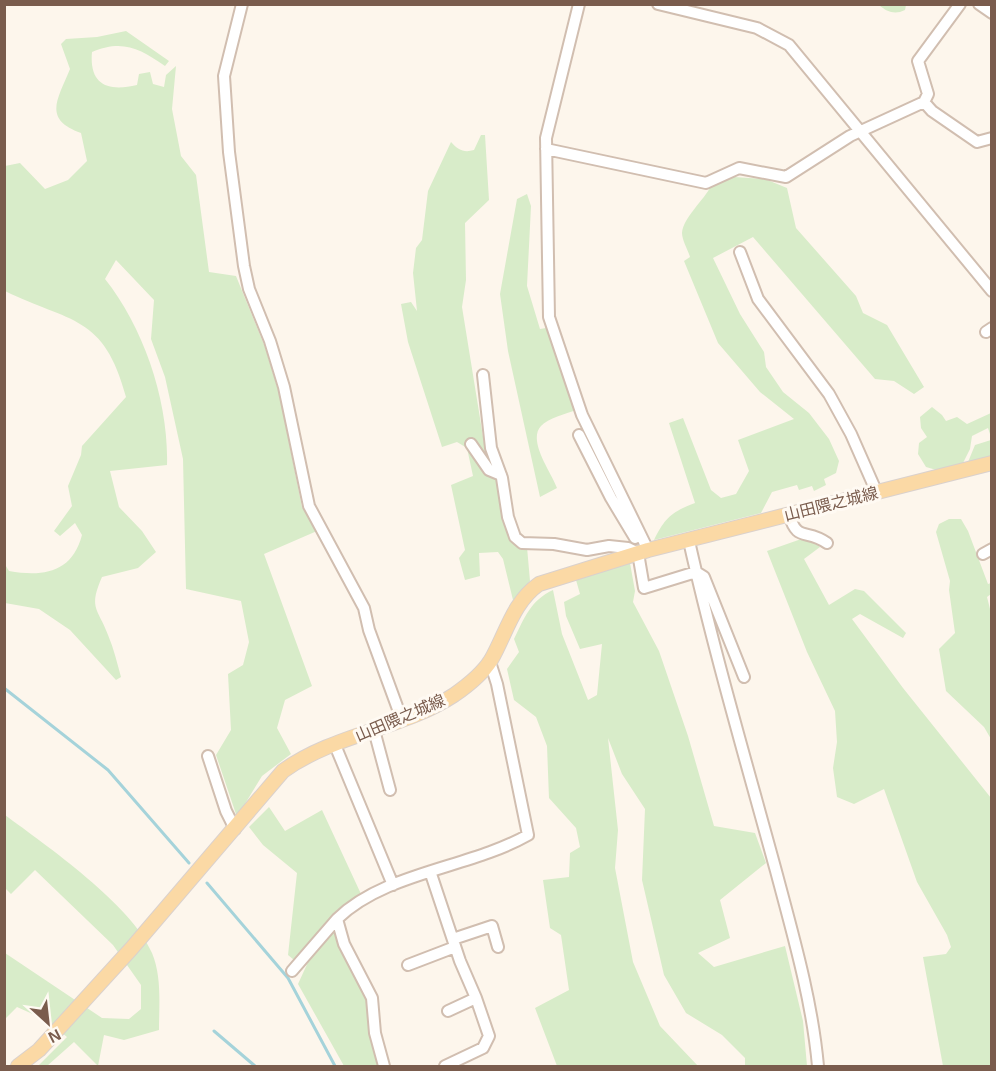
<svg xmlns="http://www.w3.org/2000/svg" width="996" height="1071" font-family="Helvetica,'Noto Sans JP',sans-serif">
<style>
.green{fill:#d8ecc9}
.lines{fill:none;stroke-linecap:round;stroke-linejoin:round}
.stream{stroke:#a5d3da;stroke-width:3}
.minor-casing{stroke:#d1beb0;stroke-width:14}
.major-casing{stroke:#dad1cd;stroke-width:16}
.minor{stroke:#fff;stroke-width:10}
.major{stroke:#fbd9a5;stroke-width:14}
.labels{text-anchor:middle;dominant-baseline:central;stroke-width:6;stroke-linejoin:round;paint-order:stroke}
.street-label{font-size:16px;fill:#7a5c4d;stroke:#fffaf3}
</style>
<rect width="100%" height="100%" fill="#fdf6ec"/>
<path class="green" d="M879 5H906L905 10C895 15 887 12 879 5Z
M126 31 169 61 165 66C140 49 123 39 92 52 89 85 108 92 137 85L139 74 150 72 153 84 164 87 166 75 176 66 172 109 181 156 196 175 209 272 236 276 265 347 279 393 302 507 317 531 264 554 312 686 285 700 277 728 291 754 262 776 237 817 216 755 231 730 228 674 243 665 249 642 241 601 186 589 183 459 165 377 151 339 154 300 116 260 105 279C144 328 169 402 167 465L110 471 119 507 142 531 156 552 138 568 102 577C88 609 98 608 108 635 114 649 117 663 121 677L116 680 70 630 39 609 5 603 4 563 9 571C43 577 72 573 82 535L75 523 60 536 54 531 72 506 68 486 81 455 82 446 126 397C104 314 70 323 5 291V166L20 163 45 189 68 180 87 161 81 133C42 119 58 99 70 69L61 44 66 39 97 37Z
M481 135H485L489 200 465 223 466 280 462 307 485 449 498 480 502 520 512 541 527 547 530 581 513 600 503 559 498 552 479 553 480 576 465 580 459 558 465 550 451 485 473 476 467 448 457 442 442 447 408 342 401 304 411 302 417 311 413 273 416 248 422 240 428 191 451 142C458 150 464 153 474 150Z
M734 177 765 179 787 188 796 228 856 296 863 313 887 325 924 387 914 394 894 381 875 379 753 237 713 258 740 314 764 352 766 367 783 392 809 413 829 439 839 461 836 473 824 479 826 485 814 491 812 486 799 490 797 485 772 492 761 513 654 540C665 518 671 512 695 503L669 423 683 418 711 490 721 498 736 494 749 471 738 440 794 419 760 392 718 343 684 261 690 257C688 250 682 240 682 233 683 218 704 200 711 186Z
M527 194 531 206 527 286 540 329 546 328 576 410C566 414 548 418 541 426 527 441 552 473 557 488L540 497 508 351 500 294 517 199Z
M932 407 942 415 946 421 957 417 967 424 991 413V437L988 428 972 436 970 449 962 465 940 471 926 467 918 454 919 443 927 437 921 428 920 417Z
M991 440V456L968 462 975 445Z
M949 519H961L968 531 988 584 991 583V594L987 597 992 617 991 739 984 727 946 691 939 649 955 633 949 590 950 581 936 532 939 524Z
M807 537 820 547 804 559 829 605 855 589 864 591 906 633 903 638 860 614 852 619 903 688 991 798V1066H943L923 957 946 954 951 947 947 935 917 882 884 789 854 804 837 797 833 768 837 742 835 711 807 652 767 551Z
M630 563 635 591 633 602 659 651 688 736 714 826 755 833 766 863 720 900 730 938 698 953 714 967 785 946 803 1021 807 1066H745V1058L722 1035 686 1013 664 975 642 880 645 809 622 774 608 738 618 830 615 868 633 962 660 1026 698 1066H557L535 1008 569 990 561 935 550 928 543 880 569 877 570 853 580 847 576 828 549 798 547 746 536 717 514 700 507 669 519 652 514 639C525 617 530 601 553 590L562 634 588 700 597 695 602 644 580 649 566 616 564 602 580 594 576 580Z
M269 807 285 831 322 810 361 894 337 910 294 960 288 955 297 873 263 845 249 827Z
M5 815C47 846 132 905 152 953 162 977 159 1005 159 1030L124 1040 104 1035 98 1066 74 1042 47 1066H38L67 1037 46 1020 17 1007 5 1019V953L102 1018 129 1019 141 1009V985L113 945 35 870 11 894 5 888Z
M335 928 338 946 355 970 367 1002 369 1035 378 1066H344L298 984 309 960Z"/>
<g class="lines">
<path class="stream" d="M4 688 108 770 189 863
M207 883 288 978 335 1066
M214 1031 255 1066"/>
<g class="minor-casing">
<path id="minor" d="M242 4 224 76 229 152 244 266 249 289 270 341 284 387 309 506 364 608 369 630 402 720
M579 4 546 138 549 317 582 415 648 550
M658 4 757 28 789 45 992 291
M979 4 992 13
M924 102 932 111 977 142 992 138
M546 149 706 183 739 168 786 177 850 136 924 102 928 94 918 61 960 4
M740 252 758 299 829 394 851 434 877 493
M986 332 992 328
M483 375 491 448 502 478 508 517 515 537 522 543 554 544 587 550 609 546 628 548 638 553 644 588 696 572 704 577 744 677
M579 435 611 498 635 538
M471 444 489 470 501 475
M789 514C797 543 806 528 827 543
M689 541C714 652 746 761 776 871 793 935 812 1000 818 1066
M983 554 992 549
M374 730 390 790
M335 745 393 885
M208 756 226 811 235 829
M431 874 460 961 476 998 489 1036 483 1048 445 1066
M453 939 492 926 498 947
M408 965 455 947
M292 971 337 919
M448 1011 476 998
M384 1066 375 1033 372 998 344 944 337 919C385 872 470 868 528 835L497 684 490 662"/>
</g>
<g class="major-casing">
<path id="major" d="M18 1066 39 1050 131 949 283 771C334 734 402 729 454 695 467 686 483 673 491 660 506 634 513 602 539 584L648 550 992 463"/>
</g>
<use href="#minor" class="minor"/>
<use href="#major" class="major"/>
</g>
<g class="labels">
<g class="street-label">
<text transform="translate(831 504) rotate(-14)">山田隈之城線</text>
<text transform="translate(400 718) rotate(-23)">山田隈之城線</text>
</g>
</g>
<rect width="996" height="1071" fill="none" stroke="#7a5c4d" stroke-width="12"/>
<g transform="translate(48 1023) rotate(153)" stroke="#fffaf3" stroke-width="4.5" paint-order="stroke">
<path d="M0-4.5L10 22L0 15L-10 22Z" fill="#7a5c4d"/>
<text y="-9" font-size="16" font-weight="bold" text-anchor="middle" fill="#7a5c4d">N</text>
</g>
</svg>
